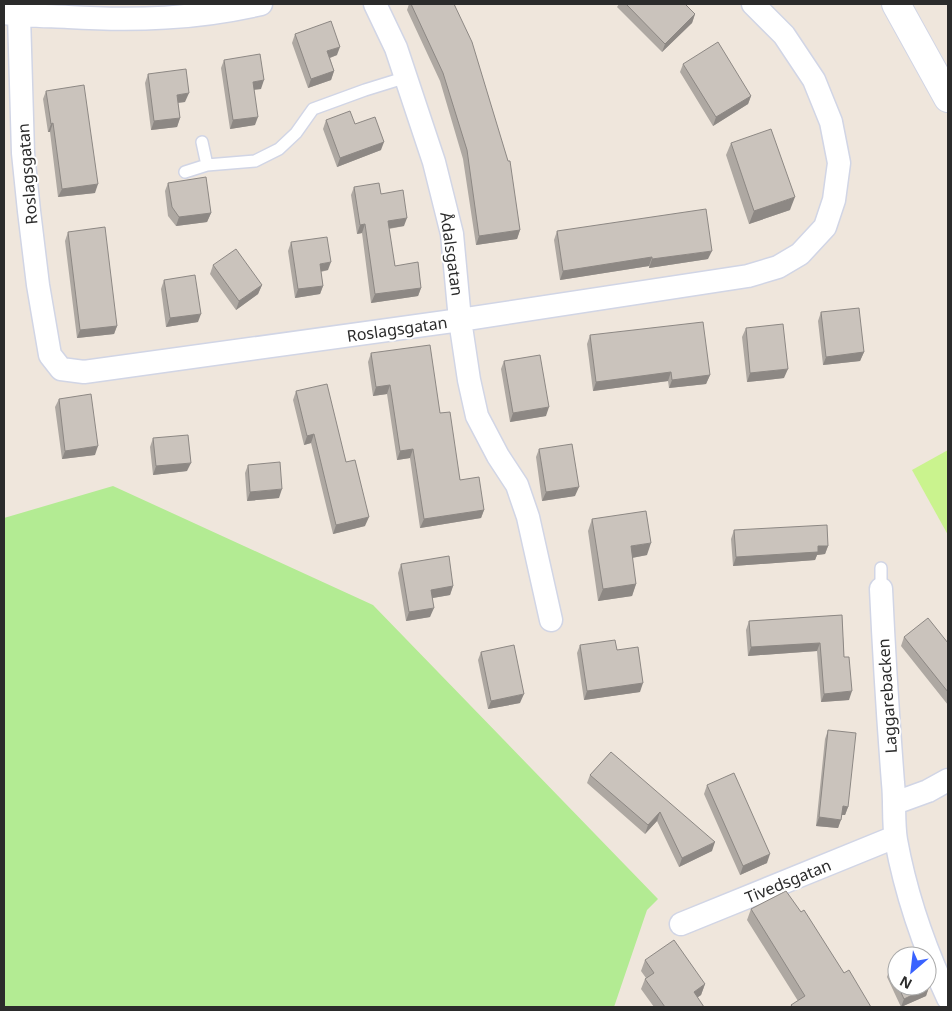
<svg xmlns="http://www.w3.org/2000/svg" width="952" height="1011" font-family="'Noto Sans',sans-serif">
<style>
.green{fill:#b3eb93}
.pitch{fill:#caf38e}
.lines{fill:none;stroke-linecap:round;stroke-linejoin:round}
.service-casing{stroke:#d1d5e5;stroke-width:14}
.minor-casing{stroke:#d1d5e5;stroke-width:25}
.secondary-casing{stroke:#d1d5e5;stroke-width:30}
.service{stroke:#fff;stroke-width:11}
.minor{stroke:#fff;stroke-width:22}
.secondary{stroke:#fff;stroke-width:28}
.wall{fill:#aea8a2}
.shaded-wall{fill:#8d8884}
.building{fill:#cac3bc;stroke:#8d8884}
.labels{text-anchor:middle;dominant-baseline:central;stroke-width:4;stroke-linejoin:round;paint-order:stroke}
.street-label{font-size:16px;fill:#2b2b2b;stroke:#fff}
</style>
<rect width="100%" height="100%" fill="#efe6dc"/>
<path class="green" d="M113 486 373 605 658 899 647 910 614 1007H4V518Z"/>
<path class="pitch" d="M948 450V535L912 470Z"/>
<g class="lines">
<g class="service-casing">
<path id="service" d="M202 142 207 165 255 161 279 149 296 133 313 109 365 90 407 77
M185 172 207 165
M881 568V589"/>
</g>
<g class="minor-casing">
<path id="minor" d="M375 4 396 48 434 162 452 234 460 320 469 380 477 416 498 456 517 485 528 517 551 620
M4 13C25 16 47 16 68 17 135 21 196 19 261 4
M19 15 23 153 29 211 38 285 50 355 61 369 84 372 460 320 748 276 778 267 800 254 825 227 834 200 839 163 831 122 814 80 784 35 753 4
M881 589C884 654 888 718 893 783 895 801 893 822 896 840 906 895 924 947 948 998
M895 803 928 791 948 780
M681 924 895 837"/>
</g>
<g class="secondary-casing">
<path id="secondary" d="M896 4 948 98"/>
</g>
<use href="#service" class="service"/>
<use href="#minor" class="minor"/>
<use href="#secondary" class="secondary"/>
</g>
<path class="wall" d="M409 4H454L520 230 517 239 476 245 463 159 440 81 407 10Z
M619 4H685L695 14 692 23 662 52 617 7Z
M295 34 337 55 330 58 334 71 331 80 308 88 292 43Z
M224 60 261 89 254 90 255 125 230 129 221 68Z
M683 64 751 96 748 104 713 126 680 72Z
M148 74 185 102 178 103 180 118 177 127 151 130 145 83Z
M46 91 95 193 58 197 50 132H48L43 99Z
M326 120 355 124 381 150 337 167 323 129Z
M731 143 790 210 749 224 726 155Z
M168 183 211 213 207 222 176 226 168 216 165 191Z
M354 187 381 194 404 226 389 229 395 266 421 288 418 296 371 303 362 233 357 234 351 195Z
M557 231 708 259 649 268V266L560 280 554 240Z
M68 232 117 326 114 334 77 338 65 241Z
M291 242 328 270 321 272 323 286 320 294 295 298 288 251Z
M213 265 262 285 258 294 236 310 210 274Z
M164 280 198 322 166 327 161 289Z
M821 312 864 352 860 361 823 365 818 321Z
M746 328 784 378 747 382 742 337Z
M590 335 710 375 706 384 669 388 668 381 593 391 587 344Z
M371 353 440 413 460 480 484 510 481 518 420 528 410 458 397 460 387 394 373 396 368 362Z
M504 361 546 416 510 422 501 369Z
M296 391 346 462 365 526 333 534 311 443 304 445 293 400Z
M59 399 95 455 62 459 55 407Z
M153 438 187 471 153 475 150 447Z
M539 449 575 496 542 501 536 457Z
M248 465 279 498 247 501 245 473Z
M592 519 647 555 632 558 636 584 632 596 598 601 588 531Z
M734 530 828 546 825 554 817 555 815 560 733 566 731 539Z
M401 564 453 586 450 595 432 598 430 617 406 621 398 573Z
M842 615 844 657 849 700 821 702 817 651 748 656 746 630 749 621Z
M904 637 948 643V705L901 646Z
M580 645 617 650 640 692 584 700 577 653Z
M481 652 520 703 488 709 478 660Z
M828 730 848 807 845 815H842L838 828 816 826 825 739Z
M611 752 712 851 679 867 657 821 645 834 587 783 590 775Z
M707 785 767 863 740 875 704 794Z
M751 909 801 912 844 973 871 1007H790L791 1005 798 1001 747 920Z
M645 960 705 984 701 995 697 997 704 1007H654L641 989 645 979 646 978 641 971Z
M897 965V986H927L929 987 926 996 901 1007 887 977 890 968Z"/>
<path class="shaded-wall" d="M695 14 692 23 662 52 665 44Z
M340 47 337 55 324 60 327 51Z
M334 71 331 80 308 88 311 79Z
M264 80 261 89 249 90 253 82Z
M189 93 185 102 174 103 177 95Z
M751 96 748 104 713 126 716 117Z
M258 117 255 125 230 129 233 120Z
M180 118 177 127 151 130 154 121Z
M53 123 50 132H48L51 124Z
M384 142 381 150 337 167 340 158Z
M98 184 95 193 58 197 62 189Z
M795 197 790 210 749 224 754 211Z
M211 213 207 222 176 226 179 217Z
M407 218 404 226 385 229 388 221Z
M365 224 362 233 357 234 360 225Z
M520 230 517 239 476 245 479 236Z
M712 251 708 259 649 268 652 259Z
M652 257 649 266 560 280 563 271Z
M331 262 328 270 316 272 320 264Z
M262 285 258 294 236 310 239 301Z
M323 286 320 294 295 298 298 289Z
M421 288 418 296 371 303 375 294Z
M201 314 198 322 166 327 170 318Z
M117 326 114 334 77 338 80 330Z
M864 352 860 361 823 365 826 357Z
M788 369 784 378 747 382 750 373Z
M671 372 668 381 593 391 596 382Z
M710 375 706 384 669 388 672 380Z
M390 385 387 394 373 396 376 387Z
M549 407 546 416 510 422 513 413Z
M314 434 311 443 304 445 307 436Z
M98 446 95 455 62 459 65 451Z
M413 449 410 458 397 460 400 451Z
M191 463 187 471 153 475 156 466Z
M579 487 575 496 542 501 546 492Z
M282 489 279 498 247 501 250 492Z
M484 510 481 518 420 528 424 519Z
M369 517 365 526 333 534 336 525Z
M651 543 647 555 626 559 631 546Z
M818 546H828L825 554 817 555 815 560 733 566 736 557Z
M636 584 632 596 598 601 603 589Z
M453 586 450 595 427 599 431 590Z
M434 608 430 617 406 621 409 612Z
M820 643 817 651 748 656 751 647Z
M643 683 640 692 584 700 587 691Z
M852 691 849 700 821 702 824 694Z
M524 694 520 703 488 709 491 701Z
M843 806 848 807 845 815H840Z
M660 812 657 821 645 834 648 825Z
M819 817 841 820 838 828 816 826Z
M715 842 712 851 679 867 682 858Z
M770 854 767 863 740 875 743 866Z
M705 984 701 995 690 1003 694 992Z
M929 987 926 996 901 1007 904 999Z"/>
<path class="building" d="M411 4H454L472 42 508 161H510L520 230 479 236 467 150 443 73Z
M626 4H685L695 14 665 44Z
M331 21 340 47 327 51 334 71 311 79 295 34Z
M718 42 751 96 716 117 683 64Z
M260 54 264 80 253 82 258 117 233 120 224 60Z
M186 69 189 93 177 95 180 118 154 121 148 74Z
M84 85 98 184 62 189 53 123 51 124 46 91Z
M350 111 355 124 375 117 384 142 340 158 326 120Z
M771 129 795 197 754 211 731 143Z
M206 177 211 213 179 217 172 207 168 183Z
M379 183 381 194 403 190 407 218 388 221 395 266 418 262 421 288 375 294 365 224 360 225 354 187Z
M706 209 712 251 652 259V257L563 271 557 231Z
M105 227 117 326 80 330 68 232Z
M327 237 331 262 320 264 323 286 298 289 291 242Z
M236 249 262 285 239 301 213 265Z
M195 275 201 314 170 318 164 280Z
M859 308 864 352 826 357 821 312Z
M703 322 710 375 672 380 671 372 596 382 590 335Z
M783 324 788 369 750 373 746 328Z
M430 345 440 413 450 412 460 480 479 477 484 510 424 519 413 449 400 451 390 385 376 387 371 353Z
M540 355 549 407 513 413 504 361Z
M327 384 346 462 355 460 369 517 336 525 314 434 307 436 296 391Z
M91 394 98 446 65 451 59 399Z
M188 435 191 463 156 466 153 438Z
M572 444 579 487 546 492 539 449Z
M280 462 282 489 250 492 248 465Z
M646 511 651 543 631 546 636 584 603 589 592 519Z
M827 525 828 546H818V552L736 557 734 530Z
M449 556 453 586 431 590 434 608 409 612 401 564Z
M842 615 844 657H849L852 691 824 694 820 643 751 647 749 621Z
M928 618 948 643V692L904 637Z
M615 640 617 650 638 647 643 683 587 691 580 645Z
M514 645 524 694 491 701 481 652Z
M828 730 856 733 848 807 843 806 841 820 819 817Z
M611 752 715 842 682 858 660 812 648 825 590 775Z
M734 773 770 854 743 866 707 785Z
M786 891 801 912 804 910 844 973 849 970 871 1007H793L791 1005 805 996 751 909Z
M674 940 705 984 694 992 704 1007H665L645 979 654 973 645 960Z
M897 965V984L890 968Z
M927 984 929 987 904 999 898 986H927Z"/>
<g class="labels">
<g class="street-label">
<text transform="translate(27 174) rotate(-95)">Roslagsgatan</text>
<text transform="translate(452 254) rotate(82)">Ådalsgatan</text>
<text transform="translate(397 329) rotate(-8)">Roslagsgatan</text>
<text transform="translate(887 696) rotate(-94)">Laggarebacken</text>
<text transform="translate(788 881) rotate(-22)">Tivedsgatan</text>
</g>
</g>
<rect width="952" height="1011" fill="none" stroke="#2b2b2b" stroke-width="10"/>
<g transform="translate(912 971) rotate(208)"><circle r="24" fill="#ffffff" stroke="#aaaaaa"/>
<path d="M0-4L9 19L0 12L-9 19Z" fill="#3962ff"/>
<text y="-8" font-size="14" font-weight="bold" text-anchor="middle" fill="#2b2b2b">N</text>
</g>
</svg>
